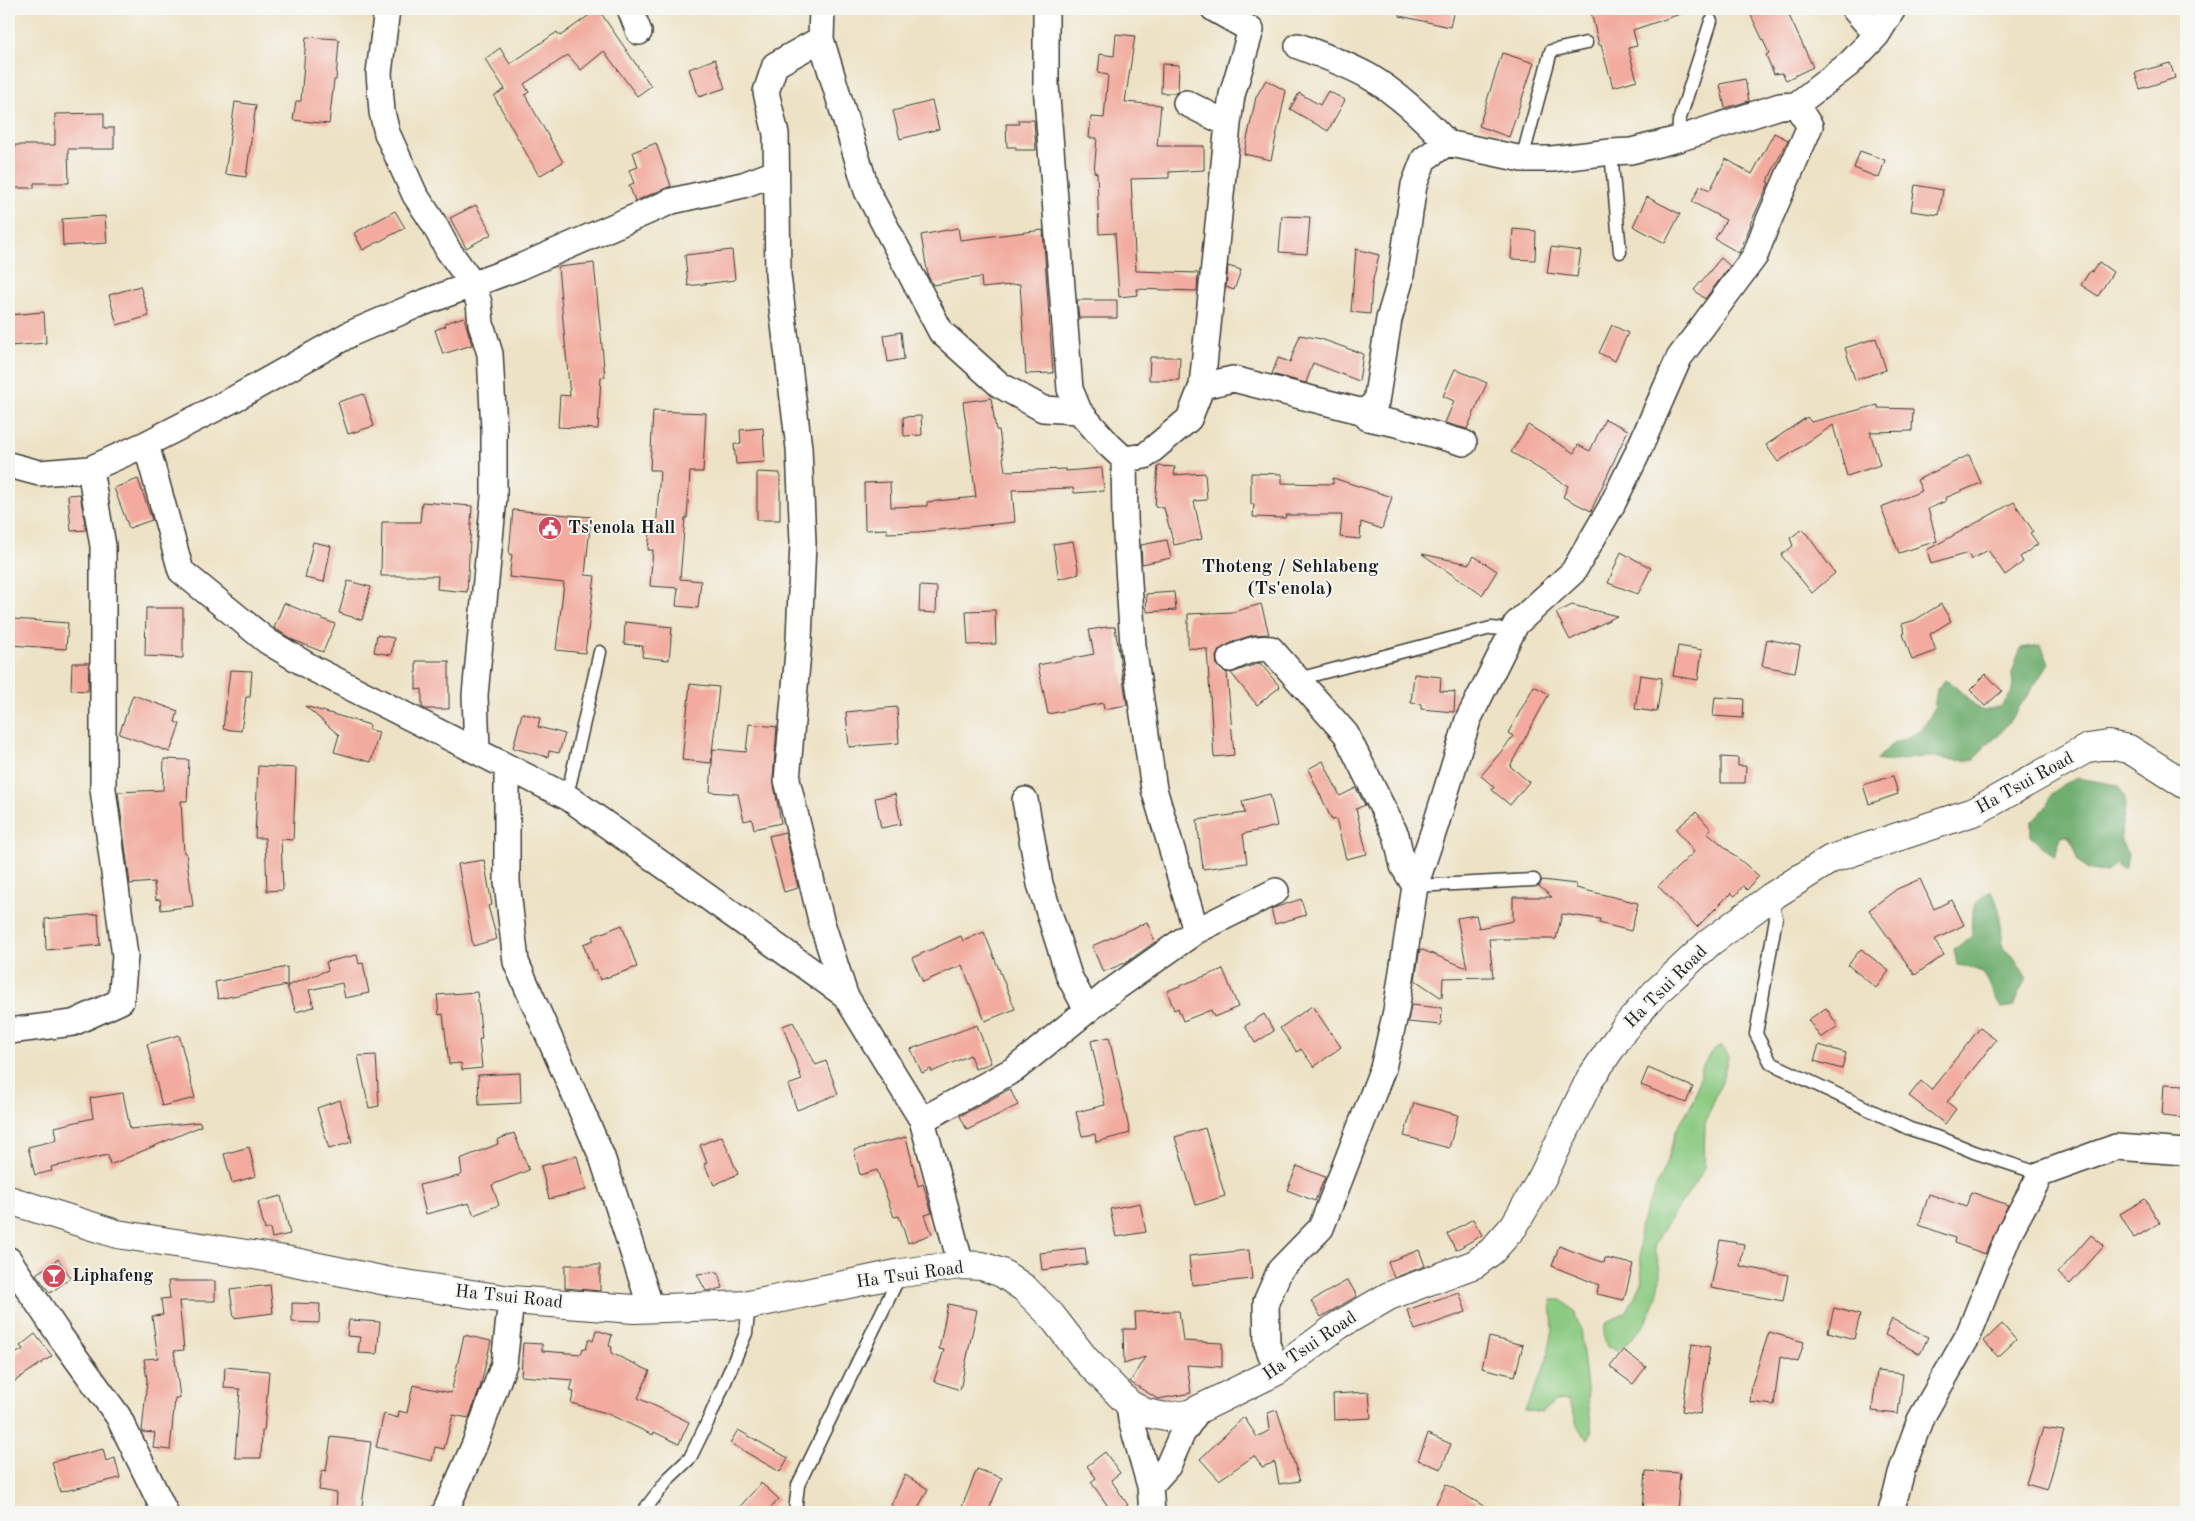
<svg xmlns="http://www.w3.org/2000/svg" width="2195" height="1521" font-family="'Old Standard TT',serif">
<style>
.green{fill:#8bca81;stroke:#54734e}
.forest{fill:#70ae6f;stroke:#466546}
.building{fill:#f2ab9e}
.lines{fill:none;stroke-linecap:round;stroke-linejoin:round}
.lane-casing{stroke:#3b3a35;stroke-width:15}
.street-casing{stroke:#3b3a35;stroke-width:28}
.secondary-casing{stroke:#3b3a35;stroke-width:30}
.lane{stroke:#fff;stroke-width:12}
.street{stroke:#fff;stroke-width:25}
.secondary{stroke:#fff;stroke-width:28}
.labels{text-anchor:middle;dominant-baseline:central;stroke-width:4;stroke-linejoin:round;paint-order:stroke}
.poi-label{font-size:18px;font-weight:bold;fill:#1c1c1c;stroke:#f6f6f2;text-anchor:start}
.street-label{font-size:18px;fill:#1c1c1c;stroke:#f6f6f2}
.neighbourhood-label{font-size:19px;font-weight:bold;fill:#1c1c1c;stroke:#f6f6f2}
</style>
<rect width="100%" height="100%" fill="#f6f6f2"/>
<filter id="ink" filterUnits="userSpaceOnUse"><feTurbulence type="fractalNoise" baseFrequency=".02" numOctaves="2"/><feDisplacementMap in="SourceGraphic" scale="10" xChannelSelector="R" yChannelSelector="G"/><feConvolveMatrix kernelMatrix="1 2 1 2 8 2 1 2 1" color-interpolation-filters="sRGB"/></filter>
<filter id="wash" filterUnits="userSpaceOnUse"><feTurbulence type="fractalNoise" baseFrequency=".0096" numOctaves="4" result="noise"/><feDisplacementMap in="SourceGraphic" scale="20" xChannelSelector="R" yChannelSelector="G"/><feGaussianBlur stdDeviation="1.12" result="paint"/><feColorMatrix in="noise" values="0 0 0 0 0 0 0 0 0 0 0 0 0 0 0 0 0 1.4 0 .05"/><feComposite in="paint" operator="in"/></filter>
<g filter="url(#wash)">
<rect width="100%" height="100%" fill="#ede2c5"/>
<path class="green" d="M1721 1045 1728 1057 1721 1084 1705 1123 1704 1170 1664 1228 1654 1246C1656 1255 1660 1265 1660 1273 1660 1305 1643 1333 1618 1350L1607 1347 1603 1335 1605 1324 1627 1311 1642 1283 1639 1228 1668 1159 1675 1132 1695 1098 1701 1069 1711 1052Z
M1551 1300H1562L1574 1311 1580 1328 1592 1432 1588 1439C1573 1426 1578 1417 1568 1400L1555 1401 1541 1413 1525 1410 1545 1367 1553 1329Z"/>
<path class="forest" d="M2041 645 2049 663 2014 715 1998 736 1985 745 1975 759C1957 763 1941 757 1923 757 1908 758 1891 764 1876 760L1891 745 1922 730 1934 709 1937 689 1945 680C1960 688 1968 701 1983 711L2001 707 2013 691 2012 673 2021 648Z
M2078 778 2118 785C2120 789 2125 795 2125 800 2126 819 2114 835 2128 854L2126 868H2119L2115 864 2107 872C2070 870 2084 860 2068 836H2061L2055 857 2031 836V822L2048 805 2051 795 2062 785Z
M1992 891 1999 909 2003 948 2015 959 2026 977 2014 1006 2001 1008C1984 981 1994 970 1957 965L1954 949 1972 936C1971 913 1970 903 1992 891Z"/>
<g id="blocks">
<path class="building" d="M598 9 651 86 637 96 604 51 581 70 568 55 524 84 529 92 525 95 563 162 539 176 494 96 505 89 485 59 500 48 510 64 557 32 560 36Z
M1401 9H1454L1450 27 1400 16Z
M1605 9H1686V12L1633 30 1637 46 1628 48 1637 80 1613 87 1601 45H1599L1591 12Z
M1748 9H1786L1813 67 1786 80 1782 73 1774 74 1766 55 1769 53Z
M1116 34 1135 36 1125 102 1161 105 1157 146H1204V170L1169 172V178L1131 179 1136 271 1198 273 1197 291 1137 289 1138 295 1119 297 1115 233 1099 234 1097 173 1094 172 1097 138H1089L1091 117 1104 118 1108 75 1098 73 1100 54 1114 56Z
M306 37 339 39 336 80H334L329 124 293 120 296 101H301Z
M1502 53 1534 63 1509 137 1479 126Z
M715 59 725 88 699 97 689 69Z
M2170 63 2175 78 2140 89 2135 73Z
M1162 64 1179 65 1178 91 1176 93H1161Z
M1745 79 1749 101 1725 108 1720 84Z
M1266 80 1286 91 1271 160 1244 154 1256 97Z
M1328 91 1345 100 1328 131 1290 109 1299 93 1320 105Z
M932 101 939 129 900 139 893 111Z
M235 102 256 105 246 177 225 174Z
M104 113V128H114V149H68L69 183H34V188H9V168H14L15 145H55V114Z
M1018 120H1034L1036 150H1016V147H1007L1006 124H1019Z
M1774 133 1788 140 1767 182 1769 183 1750 224H1751L1739 253 1715 239 1726 220 1692 202 1700 186 1710 190 1726 159 1752 174Z
M656 143 671 186 635 201 629 185 634 183 629 170 638 167 633 152Z
M1860 151 1885 160 1879 178 1854 168Z
M1915 185 1943 190 1939 215 1911 211Z
M1647 197 1680 214 1665 243 1633 226Z
M476 205 492 234 466 248 450 218Z
M395 211 405 228 363 250 354 233Z
M105 216 107 243 63 246 62 219Z
M1282 216 1310 217 1307 254 1279 252Z
M958 228 960 240 1043 230 1053 373 1026 374 1020 284 982 288 981 277 933 285 928 276 921 235Z
M1513 229 1536 231 1535 260 1511 259Z
M1551 247 1581 251 1577 277 1547 273Z
M1356 249 1379 255 1372 284 1370 314 1351 312Z
M732 250 735 280 688 286 685 255Z
M1721 258 1730 266 1705 299 1694 290Z
M2099 262 2113 272 2098 296 2081 285 2090 271 2092 272Z
M594 263 605 377H601L598 429 558 427 560 395 570 396 558 267Z
M1228 266 1241 270 1234 290 1226 287Z
M140 286 149 316 117 325 109 295Z
M1077 300H1117V318H1079Z
M44 312 46 343 9 346V315Z
M464 317 472 345 443 354 435 330 446 326 445 323Z
M1612 325 1628 333 1615 361 1599 353Z
M901 332 904 359 888 362 884 335Z
M1300 335 1321 339 1363 354 1359 381 1313 363 1306 383 1272 374 1278 358 1290 362Z
M1876 338 1886 370 1855 380 1845 348Z
M1150 357H1180L1179 380H1149Z
M1455 369 1487 383 1467 429 1445 423 1454 401 1443 396Z
M364 394 374 426 348 434 338 402Z
M991 398 996 430H999L1005 471 1066 469V471L1102 468 1104 491 1074 493 1073 488 1012 490 1015 522 919 532 887 533V529L865 530 864 483 890 482 891 507 927 506V502L976 497 963 402Z
M1878 405V408L1913 409 1912 431 1870 432 1880 465 1847 476 1833 425 1778 462 1766 445 1807 417 1811 422Z
M653 411 706 413 703 472H690L687 518H685L680 579 701 581 698 608 676 606 678 588 650 586 653 550H648L650 531 656 532 660 470H650Z
M921 416 922 435 904 436 903 417Z
M1605 419 1628 430 1591 511 1563 497 1568 486 1511 452 1528 425 1574 453 1578 445 1590 451Z
M763 428 765 462 736 464 734 444H741L740 430Z
M1969 455 1981 483 1945 498 1946 501 1928 509 1937 541 1899 553 1881 507 1922 491 1917 480Z
M1158 466 1175 467 1174 475 1205 473 1207 500 1194 501 1202 539 1174 545 1164 508 1155 507Z
M757 472 780 473V520H757Z
M1251 473 1282 474V483L1333 484V478L1392 497 1382 529 1361 522 1360 539 1340 537 1342 515H1286L1285 518 1253 517 1254 504H1251Z
M138 479 152 520 129 528 114 488Z
M80 494 86 530 71 531 68 495Z
M422 502 472 506 467 592 437 589 438 576H381L382 522H420Z
M2014 502 2033 531 2030 533 2038 544 2020 557 2023 562 2005 575 1988 550 1971 560 1968 553 1931 564 1927 550Z
M513 510 591 517 585 575 595 576 585 653 556 650 564 583 509 577 512 555 509 554Z
M1803 529 1835 573 1812 593 1781 555 1793 546 1790 538Z
M1167 540 1171 558 1142 564 1141 545Z
M1073 541 1079 574 1059 579 1053 544Z
M313 542 331 546 324 582 305 578Z
M1621 552 1651 568 1638 594 1608 583Z
M1422 554 1469 564 1474 556 1497 571 1482 595Z
M348 581 371 587 362 620 339 613Z
M920 586 937 587 936 613 919 612Z
M1174 592 1176 610 1147 612 1146 594Z
M284 603 335 624 323 652 293 640 274 628Z
M1261 604 1269 634 1253 635 1235 641 1219 650 1216 657 1217 666 1227 673 1234 755 1214 757 1207 649 1188 648V614L1233 612Z
M1941 604 1951 621 1930 634 1936 651 1912 660 1903 634 1905 633 1902 624 1915 620Z
M1572 605 1617 616 1570 640 1556 613Z
M146 608H183V658L145 656Z
M995 610 996 644 968 645 966 611Z
M13 619 68 623 66 649 11 645Z
M625 622 672 627 669 660 642 657 643 646 624 644Z
M1107 627H1115L1127 705 1104 709 1103 703 1048 714 1038 665 1094 654 1089 630Z
M377 635 394 638 391 655 374 652Z
M1767 639 1800 646 1795 672 1762 666Z
M1678 646 1702 650 1698 680 1673 676Z
M416 661H449V709H425L422 707V689L416 690Z
M72 663H89L88 691 71 690Z
M1260 663 1280 687 1257 705 1231 673Z
M230 670 252 671 250 697H246L241 731 223 729Z
M1414 674 1441 677 1440 691 1455 692 1454 712 1421 709V704L1411 703Z
M1986 674 2002 691 1985 706 1970 690Z
M1640 675 1662 678 1657 712 1635 709Z
M690 684 719 687 711 763 682 760Z
M1534 686 1549 694 1510 766 1529 782 1510 805 1492 790 1494 787 1481 776 1514 736 1508 733Z
M133 695 178 711 175 722 180 724 170 752 119 734Z
M1715 697 1744 699 1743 718 1713 716Z
M305 706 370 725 369 730 379 732 371 762 334 752 339 735Z
M897 707 899 743 849 747 846 712Z
M522 713 540 718 538 727 565 734 559 753 549 751 548 757 513 748Z
M749 724 777 727 773 779 781 823 754 829 752 819 744 821 738 794 710 792 713 749 746 752Z
M1721 757 1738 758V766H1746L1745 783H1721Z
M164 759 189 760 187 801H181L184 853H186L193 906 161 910 160 899 156 900 154 882 130 884 118 792 163 790Z
M1323 761 1340 796 1356 788 1365 805 1356 809 1367 854 1346 859 1336 819 1332 820 1308 769Z
M258 766 296 768 293 840 281 839 283 890 267 891 265 838H255Z
M1893 776 1898 794 1869 804 1863 785Z
M895 794 901 824 881 828 875 798Z
M1270 794 1277 826 1243 834 1247 863 1203 869 1197 820 1245 813 1242 801Z
M1696 812 1711 829 1707 832 1759 876 1747 890 1743 886 1735 896 1731 893 1697 927 1658 886 1694 852 1676 829Z
M785 832 798 888 784 892 769 836Z
M484 860 492 905 488 906 497 939 473 946 458 864Z
M1920 879 1934 909 1952 900 1964 925 1934 940 1944 955 1915 975 1869 910 1897 889Z
M1542 880 1576 884V888L1638 903 1631 931 1599 923 1600 919 1562 914 1556 939H1489L1493 977 1443 978 1442 998 1415 980 1420 949 1467 968 1457 918 1476 915 1479 928 1513 921V897H1552L1539 886Z
M1301 899 1306 915 1275 924 1271 909Z
M98 914 100 945 46 950 45 919Z
M1147 922 1155 942 1127 962 1103 972 1092 946Z
M622 925 637 967 600 980 596 969 593 971 583 944 594 940 592 937Z
M984 932 1015 1009 985 1021 962 965 923 982 912 958 961 936 963 941Z
M1861 949 1889 971 1876 988 1848 965Z
M357 955 359 964 363 963 369 993 345 998 342 983 309 990 314 1007 296 1012 287 986 328 970 326 962Z
M287 967V985L218 999 215 982Z
M1223 969 1238 1007 1214 1017 1211 1010 1183 1021 1178 1008 1174 1010 1167 991Z
M477 992 482 1039H479L482 1068 462 1070 461 1063 449 1064 443 1014 439 1015 437 995Z
M1411 1005 1442 1008 1441 1025 1408 1022Z
M1312 1006 1341 1047 1314 1067 1301 1049 1297 1052 1280 1028Z
M1826 1008 1838 1026 1821 1038 1808 1020Z
M1264 1014 1274 1031 1255 1043 1245 1026Z
M793 1022 816 1065 826 1061 838 1094 797 1110 788 1085 802 1080 783 1026Z
M977 1025 991 1063 975 1069 970 1055 932 1072 931 1069 922 1073 911 1049Z
M1980 1028 1996 1040 1947 1102 1956 1109 1945 1124 1909 1096 1921 1081 1931 1090Z
M179 1035 195 1098 162 1106 147 1044Z
M1109 1037 1130 1133 1096 1142 1095 1134 1082 1136 1076 1112 1105 1105 1091 1041Z
M1819 1045 1846 1053 1842 1069 1814 1061Z
M376 1055 379 1106 369 1108 358 1056Z
M1648 1068 1693 1087 1686 1103 1641 1085Z
M520 1073 521 1103 479 1105 478 1075Z
M2164 1084 2184 1085 2182 1118 2162 1116Z
M1010 1089 1018 1105 967 1130 960 1116Z
M123 1093 130 1129 200 1122 201 1126 110 1165 108 1155 51 1167 52 1171 35 1175 28 1147 57 1140 55 1127 93 1118 90 1098Z
M340 1100 352 1142 329 1149 317 1108Z
M1414 1103 1458 1115 1449 1148 1404 1136Z
M1205 1128 1225 1196 1196 1205 1175 1137Z
M514 1133 529 1170 492 1185 499 1205 474 1215 469 1203 426 1214 419 1185 459 1176 462 1174 460 1159 498 1144 497 1140Z
M722 1136 738 1174 714 1185 704 1164 707 1163 700 1145Z
M906 1137 918 1186 923 1184 932 1213 925 1215 932 1234 908 1243 899 1216 894 1217 877 1170 860 1175 854 1150Z
M249 1147 256 1176 232 1183 224 1154Z
M577 1156 586 1190 549 1199 541 1166Z
M1297 1166 1325 1177 1315 1201 1287 1190Z
M1971 1192 2008 1205 1985 1254 1954 1243 1955 1238 1919 1225 1929 1194 1966 1207Z
M281 1196 290 1234 272 1238 270 1228 265 1230 258 1202Z
M2145 1199 2160 1223 2134 1238 2120 1214Z
M1140 1203 1146 1232 1116 1237 1110 1209Z
M1473 1219 1482 1235 1456 1250 1447 1234Z
M2091 1235 2104 1246 2070 1284 2058 1273Z
M1720 1240 1744 1244 1740 1266 1788 1275 1783 1301 1711 1288Z
M1559 1246 1604 1263 1605 1258 1633 1264 1624 1300 1597 1294 1599 1285 1552 1266Z
M1085 1248 1087 1264 1042 1270 1040 1253Z
M1249 1250 1252 1279 1192 1285 1189 1256Z
M1419 1250 1425 1266 1394 1278 1388 1262Z
M58 1259 71 1278 50 1293 36 1274Z
M565 1265H600V1291L565 1288Z
M718 1272 723 1288 706 1291 697 1274Z
M1348 1280 1357 1296 1321 1317 1311 1301Z
M168 1281H215V1301H179L184 1350 174 1351 180 1398H175L170 1450 153 1448 155 1433 142 1432 147 1380 144 1359 158 1358 152 1316 163 1315 161 1299 170 1298Z
M270 1285 273 1313 234 1318 230 1290Z
M1459 1292 1466 1312 1415 1330 1407 1310Z
M292 1303 320 1304 319 1323 292 1322Z
M948 1304 977 1310 960 1390 934 1381 944 1350 939 1349Z
M1834 1308 1860 1315 1854 1339 1828 1332Z
M1179 1311 1183 1341 1222 1343V1367L1187 1365 1191 1393 1158 1399 1130 1382 1145 1357 1124 1364 1123 1329H1136L1135 1312Z
M1892 1319 1928 1337 1920 1354 1885 1335Z
M349 1320 380 1322 377 1354 358 1353 360 1337 347 1336Z
M2002 1324 2016 1340 1998 1357 1984 1341Z
M596 1330 612 1335 609 1346 612 1347 611 1353 650 1371 638 1398 689 1422 679 1444 654 1432 653 1435 606 1413 571 1403 574 1392 570 1391 573 1380 521 1376 523 1343 542 1344V1351L581 1354 583 1348 586 1349 589 1339 593 1341Z
M1769 1332 1804 1342 1798 1362 1780 1357 1774 1405 1750 1402 1752 1384Z
M35 1334 52 1356 9 1385V1358L23 1349 20 1346Z
M464 1335 491 1341 480 1388 469 1418 453 1415 444 1449 435 1447 432 1461 376 1447 384 1414 398 1418 399 1411 407 1413 413 1385 451 1393Z
M1489 1337 1523 1345 1515 1376 1482 1368Z
M1692 1344 1710 1347 1700 1414 1682 1411Z
M1623 1350 1646 1367 1633 1384 1610 1367Z
M225 1367 269 1371 264 1431H262L261 1458H235L240 1389 224 1388Z
M1877 1371 1903 1374 1898 1414 1872 1411Z
M1369 1392 1371 1418 1334 1420 1333 1394Z
M1277 1410 1300 1481 1279 1484 1275 1462 1262 1467 1254 1456 1219 1480 1200 1459 1244 1417 1257 1437 1270 1430 1268 1413Z
M2043 1428 2064 1431 2047 1490 2026 1484Z
M738 1430 788 1458 780 1472 730 1443Z
M1428 1434 1451 1444 1441 1469 1418 1460Z
M331 1437 371 1442 361 1512H336L337 1493 319 1490 322 1470 326 1471Z
M103 1449 106 1461 115 1458 120 1478 60 1492 52 1462Z
M1105 1452 1120 1473 1111 1480 1128 1505 1117 1512H1112L1091 1482 1096 1478 1087 1466Z
M977 1469 1002 1478 988 1512H960Z
M1646 1471 1680 1473 1677 1512 1643 1511Z
M905 1475 928 1489 916 1512H904L891 1505Z
M761 1483 779 1499 767 1512H735Z
M1446 1484 1494 1512H1432Z"/>
</g>
</g>
<g filter="url(#ink)">
<use href="#blocks" fill-opacity="0" stroke="#3b3a35" stroke-width="1"/>
<g class="lines">
<g class="lane-casing">
<path id="lane" d="M1678 139 1679 121 1711 21
M1611 152 1620 252
M1522 159 1551 51 1586 43
M1298 679 1491 628 1514 630
M557 792 570 783 600 652
M1415 886 1534 880
M1771 897 1776 918 1756 1034 1771 1063 1910 1129 1943 1139 1974 1152 2041 1174
M645 1509 670 1477 690 1458 709 1419 746 1333 749 1305
M795 1512 798 1485 900 1275"/>
</g>
<g class="street-casing">
<path id="street" d="M387 9 379 73 382 112 387 133 415 195 433 222 448 250 472 283 479 303 481 324 490 354 494 429V497L475 695 477 751
M630 9 639 32
M822 9 821 39 867 191 941 332 1000 385 1043 409 1079 411 1108 444 1124 459 1125 519 1133 646 1154 789 1196 931 1110 992 1015 1069 922 1120
M1046 9V85L1070 389 1079 411
M1854 9 1877 35
M821 39 775 65 766 92 776 134 778 275 799 448 803 542 799 640 787 780 821 920 845 995
M1298 46C1322 55 1347 64 1370 77 1398 94 1425 119 1447 143
M1186 103 1228 124
M1202 386 1233 379 1364 412 1368 418 1397 424 1464 443
M1364 412 1376 402 1389 319 1400 282 1414 185 1424 159 1447 143 1522 159H1552L1611 152 1631 151 1678 139 1780 106 1796 105
M146 444 181 571 267 641 312 668 569 798 845 995 922 1120 961 1265
M1124 459 1145 456 1189 419 1202 386 1228 124 1232 95 1251 30 1214 9
M9 465 39 473 90 469 146 444 234 399 350 334 417 305 520 267 672 201 743 185 775 173
M1230 659C1245 652 1254 647 1271 649L1346 734 1396 835 1403 866 1415 886
M507 767V882L516 962 602 1157 651 1308
M1025 800 1040 884 1069 976 1087 1010
M1196 931 1276 891
M9 1031 73 1023 121 1001 125 956 103 789V546L90 469
M9 1260 60 1336 118 1416 165 1512
M1277 1371 1267 1344 1266 1302 1280 1270 1321 1228 1383 1068 1396 1011 1415 886 1435 827 1468 720 1516 624 1573 572 1611 507 1636 456 1679 358 1755 256 1765 229 1810 126 1796 105 1849 64 1877 35 1893 9
M1129 1404 1131 1420 1150 1486 1152 1512
M1150 1486 1168 1466 1182 1434 1197 1412
M445 1512 474 1446 504 1364 511 1300
M1891 1512 1903 1467 1920 1420 1968 1336 2011 1229 2041 1174 2116 1147 2186 1152"/>
</g>
<g class="secondary-casing">
<path id="secondary" d="M9 1200 117 1234 285 1260 386 1281 511 1300 634 1309 749 1305 901 1273 961 1265 982 1266 1002 1273 1024 1288 1051 1315 1085 1359 1129 1404 1146 1413 1166 1417 1189 1414 1277 1371 1339 1325 1389 1296 1475 1264 1492 1251 1514 1226 1542 1178 1590 1079 1624 1029 1655 993 1709 943 1771 897 1831 859 1976 811 2088 748 2108 745 2129 749 2186 785"/>
</g>
<use href="#lane" class="lane"/>
<use href="#street" class="street"/>
<use href="#secondary" class="secondary"/>
</g>
</g>
<defs>
<g id="civic-disc" transform="scale(1.25)"><circle r="9.5" fill="#d1495b" stroke="#f6f6f2"/><path d="M-.6-6.5H3V-4.5H.6V-3L4-1V1h2V6H-6V1h2V-1L-.6-3ZM-1.2 2.5V6h2.4V2.5Z" fill="#fff"/></g>
<g id="bar-disc" transform="scale(1.25)"><circle r="9.5" fill="#d1495b" stroke="#f6f6f2"/><path d="M-6-5H6L.8 .8V4.5H3.5V6h-7V4.5H-.8V.8Z" fill="#fff"/></g>
</defs>
<g fill-rule="evenodd">
<use href="#civic-disc" x="550" y="528"/>
<use href="#bar-disc" x="54" y="1276"/>
</g>
<g class="labels">
<g class="poi-label">
<text x="568" y="528">Ts'enola Hall</text>
<text x="72" y="1276">Liphafeng</text>
</g>
<g class="street-label">
<text transform="translate(2025 783) rotate(-29)">Ha Tsui Road</text>
<text transform="translate(1666 987) rotate(-45)">Ha Tsui Road</text>
<text transform="translate(910 1275) rotate(-8)">Ha Tsui Road</text>
<text transform="translate(509 1297) rotate(6)">Ha Tsui Road</text>
<text transform="translate(1310 1346) rotate(-34)">Ha Tsui Road</text>
</g>
<g class="neighbourhood-label">
<text x="1290" y="567">Thoteng / Sehlabeng<tspan x="1290" dy="22">(Ts'enola)</tspan></text>
</g>
</g>
<rect width="2195" height="1521" fill="none" stroke="#f6f6f2" stroke-width="30"/>
</svg>
